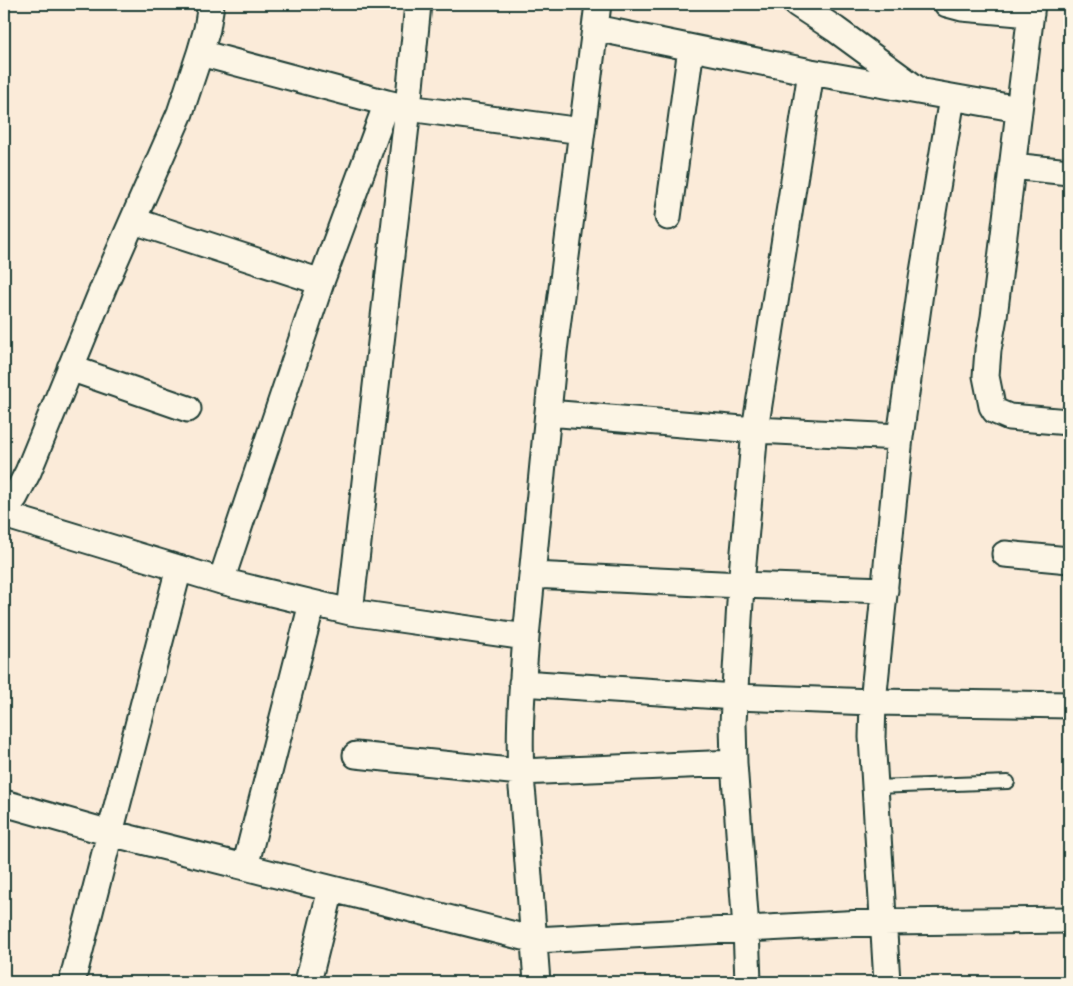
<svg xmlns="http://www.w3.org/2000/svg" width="1073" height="986" font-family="'Balsamiq Sans',sans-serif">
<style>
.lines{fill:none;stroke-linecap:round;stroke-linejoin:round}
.lane-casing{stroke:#1f3d34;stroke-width:16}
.street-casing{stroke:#1f3d34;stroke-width:29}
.lane{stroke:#fcf5e5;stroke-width:12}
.street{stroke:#fcf5e5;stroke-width:25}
</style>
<rect width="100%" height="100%" fill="#fbebd9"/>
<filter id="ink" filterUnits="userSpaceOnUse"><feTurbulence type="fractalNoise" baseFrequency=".02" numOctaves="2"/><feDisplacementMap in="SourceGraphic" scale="10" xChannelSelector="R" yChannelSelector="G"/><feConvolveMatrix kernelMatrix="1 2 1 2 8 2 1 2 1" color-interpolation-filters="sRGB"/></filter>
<g filter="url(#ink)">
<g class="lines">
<g class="lane-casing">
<path id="lane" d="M876 787 1008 782"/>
</g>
<g class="street-casing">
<path id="street" d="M797 4 835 29 917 89
M947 4 962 8 1031 14
M1032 4 994 317 988 350 986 376 992 406 995 411 1009 417 1069 422
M595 28 811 72 1019 109
M200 53 387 103 408 108 582 131
M1012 166 1069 172
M668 217 691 48
M134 221 321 282
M70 368 188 409
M548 413 755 430 900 437
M4 511 15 497 28 472 104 286 180 113 200 53 207 29 211 4
M4 515 221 581 350 612 526 637
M1005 554 1069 560
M532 575 741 585 885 590
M221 581 321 282 387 103
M350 612 408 108 418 4
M522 683 735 697 873 702 1069 705
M356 755 520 772 734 763
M4 803 110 833 535 940 883 922 1069 920
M245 867 312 603
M72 982 110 833 179 568
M308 982 331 889
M537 982 523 798C517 746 522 689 526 637L554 351 598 4
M748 982 746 929 734 763 733 723 741 585 755 430 811 72
M887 982 872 737 873 702 900 437 922 278 952 98"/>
</g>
<use href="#lane" class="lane"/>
<use href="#street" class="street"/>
</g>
</g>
<rect width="1073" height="986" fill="none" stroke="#fcf5e5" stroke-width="20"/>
<rect x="10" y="10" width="1053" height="966" fill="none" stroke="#1f3d34" stroke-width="2" filter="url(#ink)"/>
</svg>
